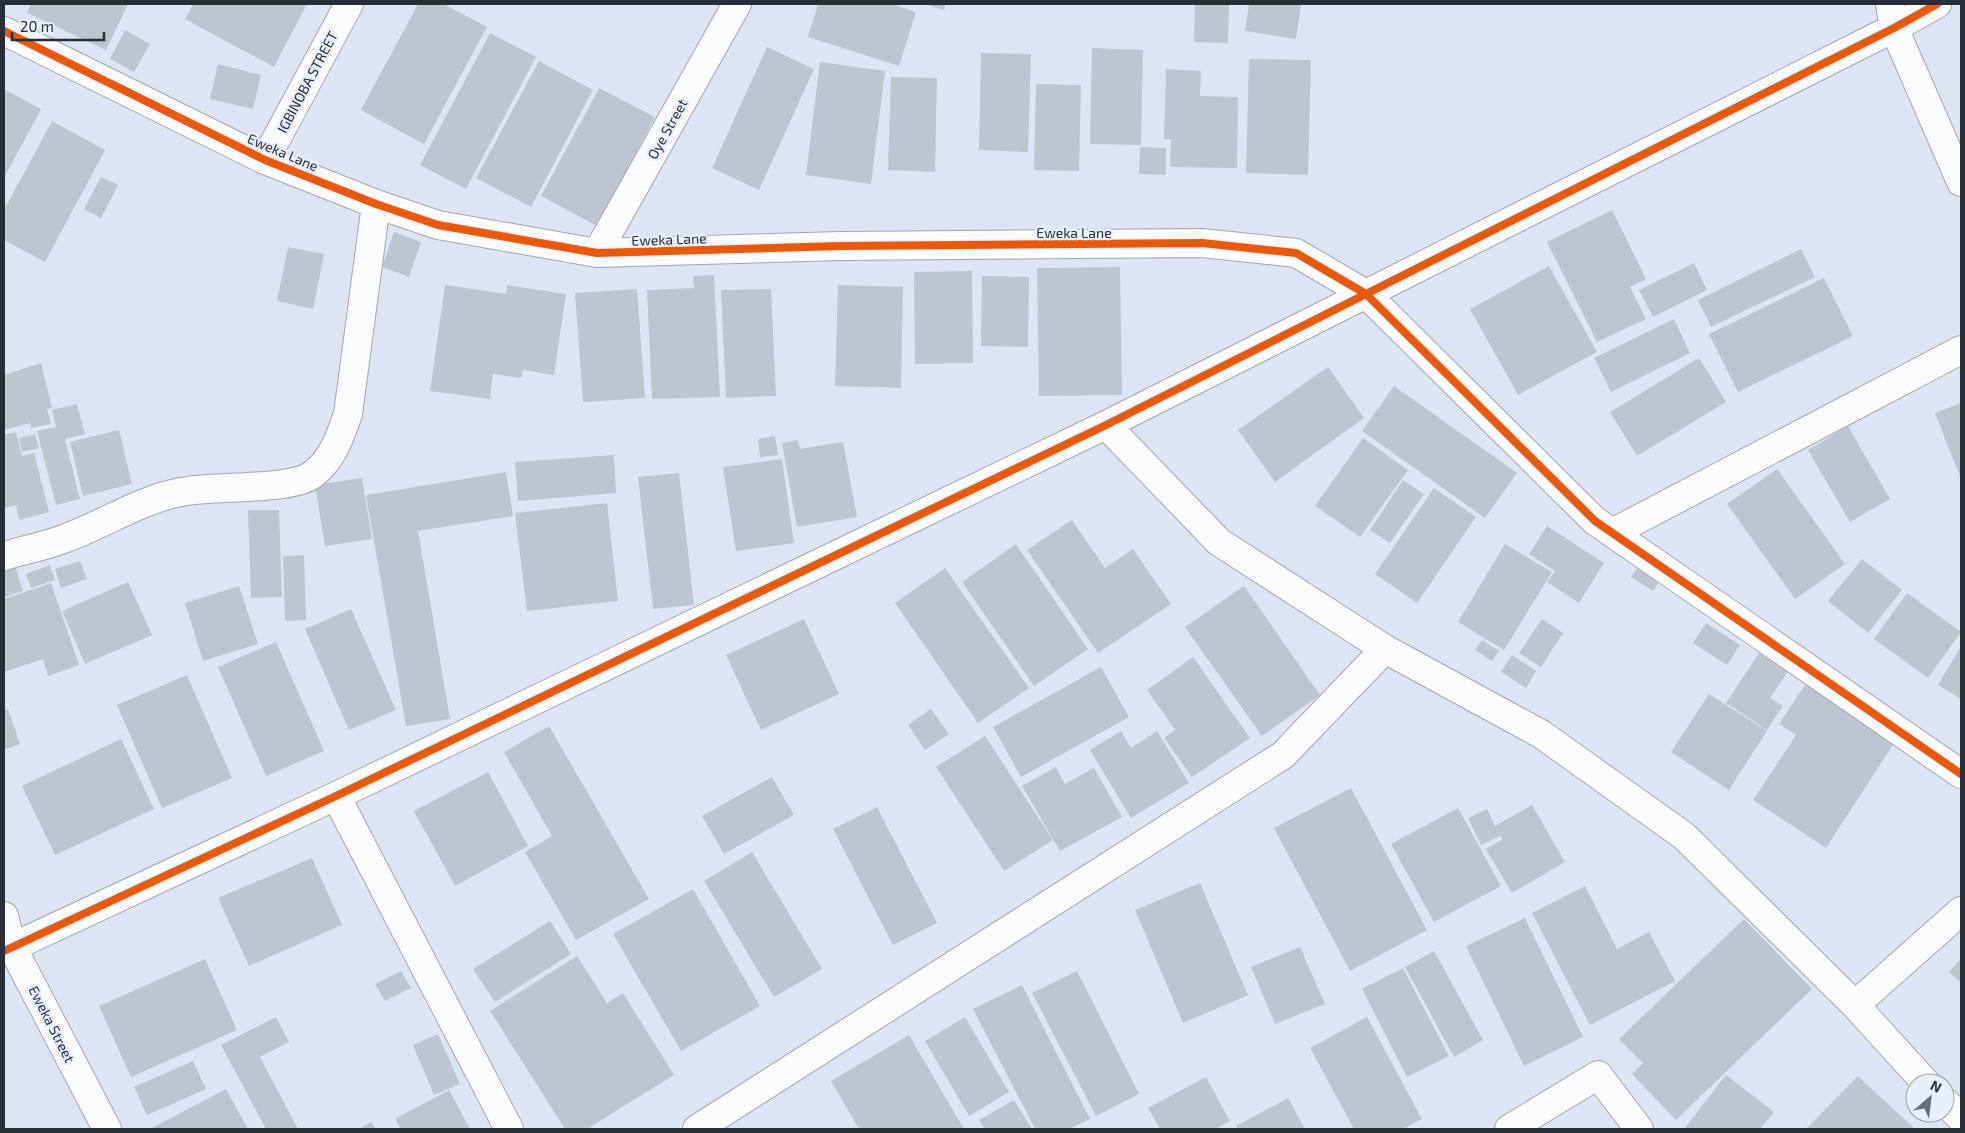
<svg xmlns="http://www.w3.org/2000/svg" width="1965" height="1133" font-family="'Exo 2',sans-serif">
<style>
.building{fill:#bfc5d0}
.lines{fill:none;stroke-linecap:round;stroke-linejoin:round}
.minor-casing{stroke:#a0a6b1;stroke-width:30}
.minor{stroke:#fafbfd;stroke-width:28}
.cycleway-casing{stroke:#e9effa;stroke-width:11}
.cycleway{stroke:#e8590c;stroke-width:8}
.labels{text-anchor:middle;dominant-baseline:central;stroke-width:4.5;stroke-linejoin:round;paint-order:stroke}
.street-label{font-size:14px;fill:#282e38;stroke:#e9effa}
</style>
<rect width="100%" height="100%" fill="#dde5f4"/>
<path class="building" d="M31 4H128L106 50 27 13Z
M193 4H307L274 67 185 19Z
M418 4H444L487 27 424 144 361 110Z
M818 4H891L916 12 899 66 808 37Z
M925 4H946L944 10Z
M1195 4 1229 5 1228 43 1194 42Z
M1249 4H1301L1296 39 1245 31Z
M125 30 150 44 134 72 110 59Z
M490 33 536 57 466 189 420 165Z
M767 47 814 69 759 190 712 168Z
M1092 48 1143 50 1141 145 1090 144Z
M981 53 1031 54 1028 152 979 150Z
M1249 59 1311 60 1308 175 1246 173Z
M539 61 593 90 531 207 476 178Z
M820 62 885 71 871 184 806 175Z
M218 64 261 75 253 109 210 99Z
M1166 69 1201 71 1200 96 1238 97 1237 168 1170 167 1171 139H1164Z
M891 77 937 78 935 172 888 170Z
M1036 84 1081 85 1079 171 1034 170Z
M599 88 655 117 597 226 541 196Z
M4 89 41 109 4 178Z
M52 121 105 150 45 262 4 240V210Z
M1140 147 1166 148V175L1139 174Z
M101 177 118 185 101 218 84 209Z
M1612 210 1646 279 1630 287 1646 319 1597 342 1547 242Z
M394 232 421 242 409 277 382 267Z
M288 247 324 254 313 309 277 301Z
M1801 249 1815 277 1711 327 1698 300Z
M1694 263 1707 290 1653 317 1639 290Z
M1549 266 1597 352 1518 395 1470 309Z
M1120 267 1122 395 1039 396 1037 268Z
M972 271 973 363 915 364 914 272Z
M714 275 720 397 652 399 647 290 694 288 693 276Z
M982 276 1029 277 1028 347 981 346Z
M1824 278 1853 336 1738 392 1709 334Z
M445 285 506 294 507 285 566 294 554 375 523 370 521 378 493 374 490 399 430 391Z
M838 285 903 287 901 388 835 386Z
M637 289 645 398 583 402 575 293Z
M771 289 776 396 726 398 721 290Z
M1674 319 1690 353 1611 392 1594 358Z
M1699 358 1726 402 1637 456 1610 412Z
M41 363 52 408 47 409 51 424 31 428 30 423 4 430V375Z
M1328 367 1364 418 1275 482 1238 430Z
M1394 386 1517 473 1485 518 1362 431Z
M1961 403V479L1935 413Z
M77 404 85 434 65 439 80 499 56 505 37 431 56 427 52 410Z
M1848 426 1890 499 1850 522 1808 450Z
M119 430 132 484 83 496 70 442Z
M16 432 22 456 34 453 49 512 19 520 16 505 4 508V435Z
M35 434 39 448 22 452 19 438Z
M775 436 778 455 760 457 758 439Z
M1363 438 1408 470 1360 537 1315 506Z
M798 440 800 449 843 442 857 517 797 527 782 443Z
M614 455 616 493 518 501 515 462Z
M782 459 794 543 736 551 723 467Z
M1777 469 1845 564 1795 599 1727 504Z
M506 472 513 516 418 531 450 719 406 726 366 495Z
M679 473 694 605 653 609 638 477Z
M362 478 372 539 325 546 315 485Z
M1403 480 1424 494 1390 543 1370 530Z
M1434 488 1476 517 1417 603 1375 574Z
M607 503 618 601 527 611 515 513Z
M248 510H279L282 597 251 598Z
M1072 520 1105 568 1133 549 1171 604 1098 653 1027 550Z
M1547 526 1604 563 1579 603 1547 582 1555 571 1529 554Z
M1016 544 1088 649 1034 686 962 582Z
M1505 544 1552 572 1504 650 1458 622Z
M304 555 306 620 285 621 283 556Z
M1862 559 1902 590 1868 633 1828 601Z
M80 561 87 579 61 588 55 569Z
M14 562 23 591 4 597V566Z
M50 565 55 580 31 588 26 574Z
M1639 566 1660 580 1653 591 1631 577Z
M945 568 1029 688 978 723 895 603Z
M128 582 152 635 85 664 62 611Z
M51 583 79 665 48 676 43 659 4 672V599Z
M239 586 258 644 203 661 185 603Z
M1244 586 1320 695 1262 736 1185 627Z
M1907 593 1961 632 1928 678 1874 639Z
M351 609 396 710 349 730 305 629Z
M804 619 839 694 761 730 726 655Z
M1542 619 1563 633 1541 667 1519 653Z
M1706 623 1740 645 1727 665 1693 643Z
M1482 640 1499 651 1492 661 1475 650Z
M276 642 324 751 266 776 218 667Z
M1961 646V699L1938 685Z
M1759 653 1788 671 1770 698 1783 706 1767 730 1726 703Z
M1512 655 1536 671 1526 688 1501 672Z
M1193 657 1250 738 1192 777 1164 738 1175 730 1147 690Z
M1101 667 1129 717 1021 777 993 727Z
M187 675 232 778 162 808 117 705Z
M1807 682 1896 740 1826 848 1753 800 1796 735 1779 724Z
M1709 694 1767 731 1729 790 1671 752Z
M8 709 20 744 4 750V711Z
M931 709 949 734 925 750 908 725Z
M549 726 649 899 576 940 525 852 552 836 504 752Z
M1121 731 1131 748 1157 731 1189 783 1131 818 1090 750Z
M985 736 1053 840 1004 871 936 767Z
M121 739 154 809 55 855 22 786Z
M1056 767 1065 784 1094 768 1122 817 1060 851 1022 786Z
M488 772 528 846 455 886 414 811Z
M772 777 794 815 724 854 702 816Z
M1351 788 1427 930 1350 971 1274 828Z
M1532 805 1565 862 1512 893 1486 849 1503 839 1497 831 1500 836 1481 845 1468 818 1487 809 1495 826Z
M877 807 937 923 893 945 833 829Z
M1458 808 1501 886 1434 922 1391 844Z
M752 852 822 969 774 997 704 881Z
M312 858 342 925 249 966 218 898Z
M1200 883 1248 995 1183 1023 1135 910Z
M1585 886 1617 949 1649 932 1675 981 1590 1025 1532 913Z
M693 889 760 1006 681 1051 613 934Z
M1525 918 1583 1037 1524 1066 1466 946Z
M1744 919 1812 989 1676 1120 1632 1074 1643 1063 1619 1039Z
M550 921 571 954 495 1002 473 969Z
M1300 947 1325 1004 1275 1024 1251 967Z
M1434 951 1483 1040 1454 1057 1405 967Z
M577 956 607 1003 623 993 674 1075 587 1129H565L490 1011Z
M205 959 237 1030 131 1077 99 1006Z
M1961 959V983L1949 972Z
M1403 968 1449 1056 1407 1077 1362 989Z
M401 971 411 988 385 1001 375 984Z
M1077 971 1139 1094 1096 1116 1032 993Z
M1022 985 1090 1119 1069 1129H1035L973 1009Z
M276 1017 289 1042 260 1057 298 1129H266L221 1045Z
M965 1017 1009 1092 969 1116 925 1041Z
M1367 1017 1422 1119 1403 1129H1354L1310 1048Z
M438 1034 460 1084 434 1095 413 1045Z
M909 1035 964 1129H859L831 1081Z
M193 1061 206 1089 147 1115 134 1087Z
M1726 1075 1774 1112 1760 1129H1684Z
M1858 1076 1915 1129H1806Z
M1206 1077 1230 1121 1215 1129H1160L1148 1108Z
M226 1089 248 1129H150Z
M449 1090 470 1129H401L395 1119Z
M1288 1098 1305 1129H1238L1236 1126Z
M1014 1100 1032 1129H985L979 1120Z
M371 1122 376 1129H359Z"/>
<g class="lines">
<g class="minor-casing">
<path id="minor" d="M1890 4 1894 28 1961 182
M4 31 265 160 376 204 438 225 597 253 841 246 1202 243 1296 253 1366 294 1595 521 1961 774
M265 160 349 4
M597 253 737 4
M1106 425 1219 542 1385 649 1541 734 1684 836 1855 1005 1926 1083
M1612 533 1961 350
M4 556C24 550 46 546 66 538 104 524 142 499 181 492 212 485 290 491 312 475 332 461 340 437 348 414L376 204
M336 796 509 1129
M4 916 12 947 107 1129
M4 951 336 796 1106 425 1894 28 1937 4
M1855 1005 1961 911
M1945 1102 1961 1118
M697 1129 1283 755 1385 649
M1509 1129 1598 1075 1639 1129"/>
</g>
<use href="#minor" class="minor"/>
<g class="cycleway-casing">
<path id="cycleway" d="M4 31 265 160 376 204 438 225 597 253 841 246 1202 243 1296 253 1366 294 1595 521 1961 774
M4 951 336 796 1106 425 1894 28 1937 4"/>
</g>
<use href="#cycleway" class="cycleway"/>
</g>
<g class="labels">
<g class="street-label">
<text transform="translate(307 82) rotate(-62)">IGBINOBA STREET</text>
<text transform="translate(667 129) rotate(-61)">Oye Street</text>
<text transform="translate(283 152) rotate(23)">Eweka Lane</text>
<text x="1074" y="232">Eweka Lane</text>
<text transform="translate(669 239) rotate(-2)">Eweka Lane</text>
<text transform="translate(52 1024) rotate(63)">Eweka Street</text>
</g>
</g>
<rect width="1965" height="1133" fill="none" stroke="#282e38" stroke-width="10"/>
<g transform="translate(1930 1098) rotate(28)"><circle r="24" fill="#e9effa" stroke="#9ca2ac"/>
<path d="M0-4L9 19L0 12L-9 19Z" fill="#676e7a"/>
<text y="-8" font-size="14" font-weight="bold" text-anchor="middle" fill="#282e38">N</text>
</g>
<path d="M12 32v8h92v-8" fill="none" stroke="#282e38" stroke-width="2.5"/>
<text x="20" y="32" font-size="15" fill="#282e38" stroke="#e9effa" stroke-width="4" paint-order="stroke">20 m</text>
</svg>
